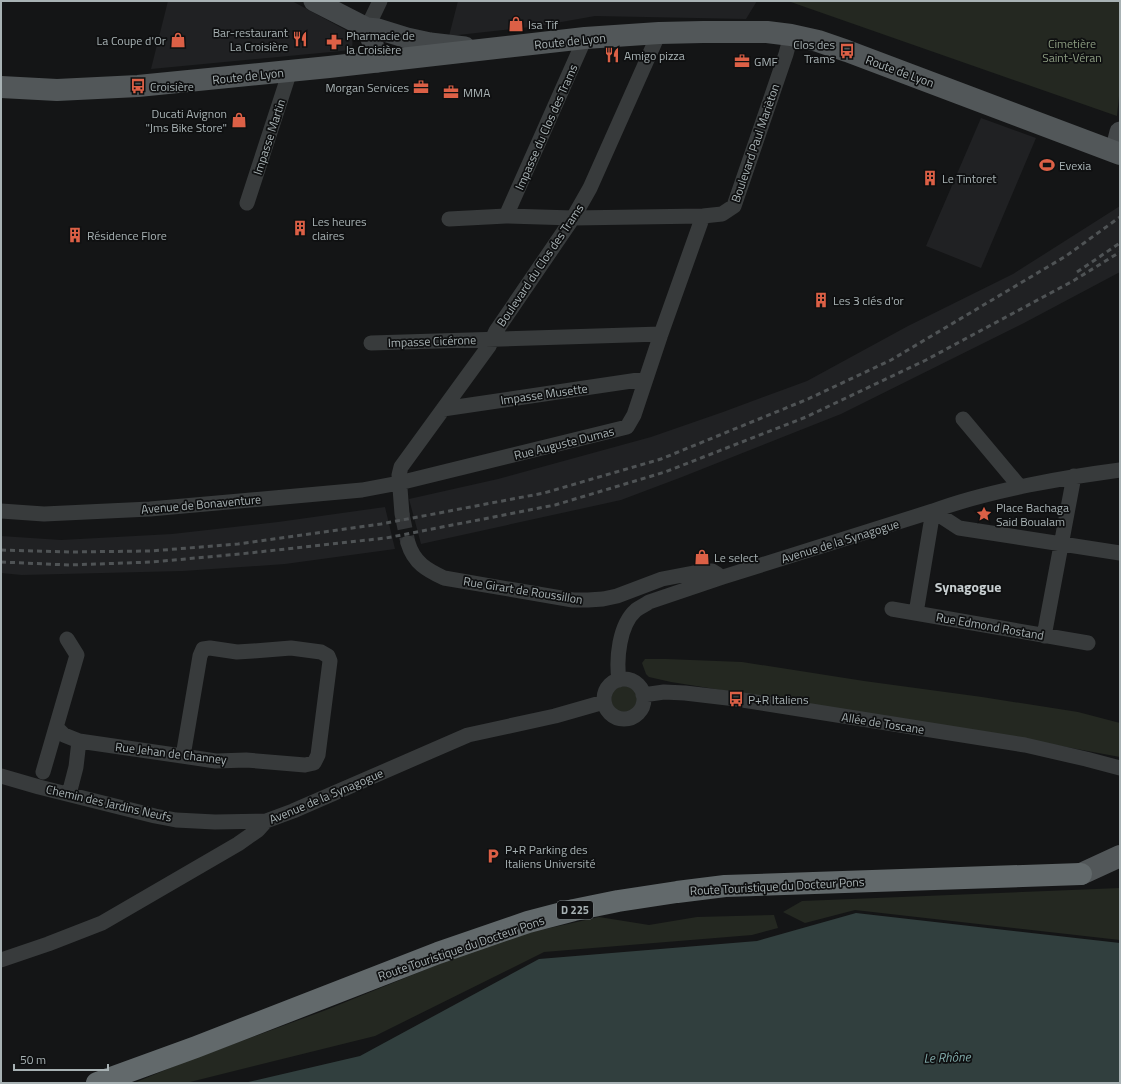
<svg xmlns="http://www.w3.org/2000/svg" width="1121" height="1084" font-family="'Titillium Web',sans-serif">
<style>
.built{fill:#202123}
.green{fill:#242821}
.water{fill:#313f3e}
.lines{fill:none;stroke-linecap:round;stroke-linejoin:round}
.street-tunnel{stroke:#323436;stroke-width:15;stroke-dasharray:15 8;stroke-linecap:butt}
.street{stroke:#383b3c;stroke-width:15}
.secondary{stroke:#44484a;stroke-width:21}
.primary{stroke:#525759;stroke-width:22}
.highway{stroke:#62696b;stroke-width:22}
.rail{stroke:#4f5355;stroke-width:3;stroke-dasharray:5 4;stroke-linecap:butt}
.labels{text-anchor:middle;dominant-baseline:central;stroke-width:3.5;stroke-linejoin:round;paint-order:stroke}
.shield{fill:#0f1011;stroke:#7a8183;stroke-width:1}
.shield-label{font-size:11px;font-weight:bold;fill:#a8b2b4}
.poi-label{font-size:12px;fill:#a8b2b4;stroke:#0f1011;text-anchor:start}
.street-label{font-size:12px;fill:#a8b2b4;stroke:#0f1011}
.park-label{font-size:12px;fill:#8d9d81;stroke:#0f1011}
.water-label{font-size:13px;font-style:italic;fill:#82acab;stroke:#0f1011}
.quarter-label{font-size:14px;font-weight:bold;fill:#c8cfd1;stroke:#0f1011}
</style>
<rect width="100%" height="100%" fill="#141516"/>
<path class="built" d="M168 1H292L353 34 352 50 151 69Z
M458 1H757L746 19 595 16 539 26 449 36Z
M981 118 1036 138 981 268 926 246Z
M1120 206V272L1024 323 841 414 682 477 621 500 421 544 409 499 498 479 651 437 723 412 807 381 908 326 1013 274Z
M385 507 395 549 285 564 183 571 22 575 1 573V536L61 540 172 534 278 522Z"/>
<path class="green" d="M788 1H1120V87L1117 116Z
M645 659H666L742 662 864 681 982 697 1078 712 1120 723V757L991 733 671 682 649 677 646 674 642 663Z
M611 699a13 13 0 1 1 26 0a13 13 0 1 1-26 0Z
M1120 888V940L855 910 805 923 783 912 802 901Z
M774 915 778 928 752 935 544 952 375 1036 186 1083H134L182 1063 326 1010 501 939 599 917 649 925 697 917Z"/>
<path class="water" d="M856 913 1120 943V1083H244L360 1056 539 959 757 941Z"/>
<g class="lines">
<path class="street-tunnel" d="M402 514 408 543"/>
<path class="street" d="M367 28 380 1
M247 203 290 71
M506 216 585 38
M449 219 506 216 573 218 703 216 722 214 734 206 786 54 791 35
M371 343 661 334
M443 409 645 379
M963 419 1020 487
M1 511 44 514 150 509 362 490 399 483 627 427 634 415 661 334 703 216
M402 514 399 475 401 467 489 346 496 331 573 218 590 188 659 33
M408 543C414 563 427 570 444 578L573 600H588L603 599 617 596 662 579 704 571H712L717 574 719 578
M892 609 1088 643
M916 613 933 511 959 528 1120 553
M1044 636 1074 476
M604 699a20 20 0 1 1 40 0a20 20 0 1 1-40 0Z
M619 680C616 659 619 625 636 610 640 607 645 605 649 602L723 577 933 511C965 499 995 492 1029 485 1059 479 1089 474 1120 470
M643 695 664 692 685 693 736 699 1025 745 1086 759 1120 768
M56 727 64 735 79 741 216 761 246 760 305 765 314 763 318 755 330 661 328 656 321 652 291 648 253 651 237 652 210 648 203 649 200 656 183 756
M43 772 77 655 67 639
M1 776 39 787 155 816 176 820 215 822 266 821
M69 794 76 767 79 741
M1 960 48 944 102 923 238 844 258 830 266 821 293 811 468 735 555 716 604 702"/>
<path class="secondary" d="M314 1 367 28 378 29 407 38 430 43 465 47
M367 28 373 44 377 62
M1115 152 1120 132"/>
<path class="primary" d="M1 87 57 90 138 86 329 67 585 38 659 33 703 32H767L791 35 818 41 847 51 1120 154
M1081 874 1120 856"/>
<path class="highway" d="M97 1083 196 1047 438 953 528 922 574 910 618 901 677 892 725 886 1081 874"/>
<path class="rail" d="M1077 272 1120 243
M1 550 69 552 151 551 238 544 381 524 544 493 661 459 808 399 891 360 1066 256 1120 217
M1 562 69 565 152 562 240 554 386 538 555 505 665 472 806 417 926 360 1073 281 1120 252"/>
</g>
<defs>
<g id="shop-bare" transform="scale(1.2)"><path d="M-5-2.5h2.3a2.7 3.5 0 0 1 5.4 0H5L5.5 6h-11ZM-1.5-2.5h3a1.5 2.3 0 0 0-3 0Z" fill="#dc6046" stroke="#0f1011" stroke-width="2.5" paint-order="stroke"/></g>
<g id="restaurant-bare" transform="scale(1.2)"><path d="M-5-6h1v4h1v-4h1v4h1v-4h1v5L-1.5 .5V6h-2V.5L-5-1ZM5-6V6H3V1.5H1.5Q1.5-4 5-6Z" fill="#dc6046" stroke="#0f1011" stroke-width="2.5" paint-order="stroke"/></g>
<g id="pharmacy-bare" transform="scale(1.2)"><path d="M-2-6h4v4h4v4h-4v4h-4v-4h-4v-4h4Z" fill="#dc6046" stroke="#0f1011" stroke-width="2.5" paint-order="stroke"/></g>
<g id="bus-bare" transform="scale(1.2)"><path d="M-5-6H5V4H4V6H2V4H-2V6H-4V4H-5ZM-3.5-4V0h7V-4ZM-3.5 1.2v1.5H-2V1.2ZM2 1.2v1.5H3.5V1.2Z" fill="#dc6046" stroke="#0f1011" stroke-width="2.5" paint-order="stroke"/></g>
<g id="office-bare" transform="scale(1.2)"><path d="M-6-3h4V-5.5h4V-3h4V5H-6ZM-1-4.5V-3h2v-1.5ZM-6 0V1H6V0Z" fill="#dc6046" stroke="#0f1011" stroke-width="2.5" paint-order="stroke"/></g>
<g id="stadium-bare" transform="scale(1.2)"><path d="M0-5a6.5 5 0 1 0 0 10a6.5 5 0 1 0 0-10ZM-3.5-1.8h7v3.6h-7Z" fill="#dc6046" stroke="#0f1011" stroke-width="2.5" paint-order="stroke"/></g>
<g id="building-bare" transform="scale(1.2)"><path d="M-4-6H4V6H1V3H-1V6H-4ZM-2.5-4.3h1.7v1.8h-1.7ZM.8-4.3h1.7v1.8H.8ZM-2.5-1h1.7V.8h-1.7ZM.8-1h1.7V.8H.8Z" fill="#dc6046" stroke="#0f1011" stroke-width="2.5" paint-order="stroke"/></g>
<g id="sight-bare" transform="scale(1.2)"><path d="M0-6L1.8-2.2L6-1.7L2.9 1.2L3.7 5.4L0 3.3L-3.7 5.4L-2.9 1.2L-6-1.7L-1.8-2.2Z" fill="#dc6046" stroke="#0f1011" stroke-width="2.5" paint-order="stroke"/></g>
<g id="parking-bare" transform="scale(1.2)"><path d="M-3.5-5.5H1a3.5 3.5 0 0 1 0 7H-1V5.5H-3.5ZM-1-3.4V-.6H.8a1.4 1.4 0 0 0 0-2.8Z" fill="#dc6046" stroke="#0f1011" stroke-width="2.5" paint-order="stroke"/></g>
</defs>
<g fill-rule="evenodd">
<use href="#shop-bare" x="516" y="24"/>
<use href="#restaurant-bare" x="300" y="39"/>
<use href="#shop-bare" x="178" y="40"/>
<use href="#pharmacy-bare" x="334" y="42"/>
<use href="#bus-bare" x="847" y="51"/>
<use href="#restaurant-bare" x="612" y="55"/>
<use href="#office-bare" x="742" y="61"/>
<use href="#bus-bare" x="138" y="86"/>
<use href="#office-bare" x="421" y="87"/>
<use href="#office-bare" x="451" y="92"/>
<use href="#shop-bare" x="239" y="120"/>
<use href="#stadium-bare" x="1047" y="165"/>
<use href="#building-bare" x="930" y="178"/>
<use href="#building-bare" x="300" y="228"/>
<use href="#building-bare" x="75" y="235"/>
<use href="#building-bare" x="821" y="300"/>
<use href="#sight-bare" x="984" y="514"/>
<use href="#shop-bare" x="702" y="557"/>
<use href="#bus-bare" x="736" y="699"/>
<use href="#parking-bare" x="493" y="856"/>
</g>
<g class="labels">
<rect class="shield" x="557" y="901" width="36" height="18" rx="3"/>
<g class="shield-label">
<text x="575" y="910">D 225</text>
</g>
<g class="poi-label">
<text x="528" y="24">Isa Tif</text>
<text x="288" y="32" text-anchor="end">Bar-restaurant<tspan x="288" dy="14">La Croisière</tspan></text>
<text x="346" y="35">Pharmacie de<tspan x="346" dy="14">la Croisière</tspan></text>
<text x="166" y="40" text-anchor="end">La Coupe d'Or</text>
<text x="835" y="44" text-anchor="end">Clos des<tspan x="835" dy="14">Trams</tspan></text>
<text x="624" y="55">Amigo pizza</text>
<text x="754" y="61">GMF</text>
<text x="150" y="86">Croisière</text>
<text x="409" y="87" text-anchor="end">Morgan Services</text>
<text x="463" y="92">MMA</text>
<text x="227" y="113" text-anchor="end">Ducati Avignon<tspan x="227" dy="14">"Jms Bike Store"</tspan></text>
<text x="1059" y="165">Evexia</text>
<text x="942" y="178">Le Tintoret</text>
<text x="312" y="221">Les heures<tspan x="312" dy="14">claires</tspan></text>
<text x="87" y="235">Résidence Flore</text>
<text x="833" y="300">Les 3 clés d'or</text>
<text x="996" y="507">Place Bachaga<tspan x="996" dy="14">Said Boualam</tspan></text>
<text x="714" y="557">Le select</text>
<text x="748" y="699">P+R Italiens</text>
<text x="505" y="849">P+R Parking des<tspan x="505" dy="14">Italiens Université</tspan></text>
</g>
<g class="street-label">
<text transform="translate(570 41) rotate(-6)">Route de Lyon</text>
<text transform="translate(900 71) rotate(20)">Route de Lyon</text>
<text transform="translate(248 76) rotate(-6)">Route de Lyon</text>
<text transform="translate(546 127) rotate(-66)">Impasse du Clos des Trams</text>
<text transform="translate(269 137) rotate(-72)">Impasse Martin</text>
<text transform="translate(755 143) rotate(-71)">Boulevard Paul Marièton</text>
<text transform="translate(540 265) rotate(-56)">Boulevard du Clos des Trams</text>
<text transform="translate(432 341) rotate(-2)">Impasse Cicérone</text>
<text transform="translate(544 394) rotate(-8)">Impasse Musette</text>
<text transform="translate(564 443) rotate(-14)">Rue Auguste Dumas</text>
<text transform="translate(201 504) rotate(-5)">Avenue de Bonaventure</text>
<text transform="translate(840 541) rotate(-17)">Avenue de la Synagogue</text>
<text transform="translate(523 590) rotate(9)">Rue Girart de Roussillon</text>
<text transform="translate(990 626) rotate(10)">Rue Edmond Rostand</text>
<text transform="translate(883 723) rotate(9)">Allée de Toscane</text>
<text transform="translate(171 753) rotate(7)">Rue Jehan de Channey</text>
<text transform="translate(326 796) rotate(-23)">Avenue de la Synagogue</text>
<text transform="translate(109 803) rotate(13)">Chemin des Jardins Neufs</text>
<text transform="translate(777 886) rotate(-3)">Route Touristique du Docteur Pons</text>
<text transform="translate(461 948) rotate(-19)">Route Touristique du Docteur Pons</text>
</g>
<g class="park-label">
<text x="1072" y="43">Cimetière<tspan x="1072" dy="14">Saint-Véran</tspan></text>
</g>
<g class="water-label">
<text transform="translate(947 1057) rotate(-2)">Le Rhône</text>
</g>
<g class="quarter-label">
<text x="968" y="586">Synagogue</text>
</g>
</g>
<rect width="1121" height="1084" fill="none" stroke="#a8b2b4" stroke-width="4"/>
<path d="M14 1064v6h94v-6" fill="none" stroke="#a8b2b4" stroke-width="2"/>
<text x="20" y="1064" font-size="12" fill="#a8b2b4" stroke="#0f1011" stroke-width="3" paint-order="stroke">50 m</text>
</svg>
